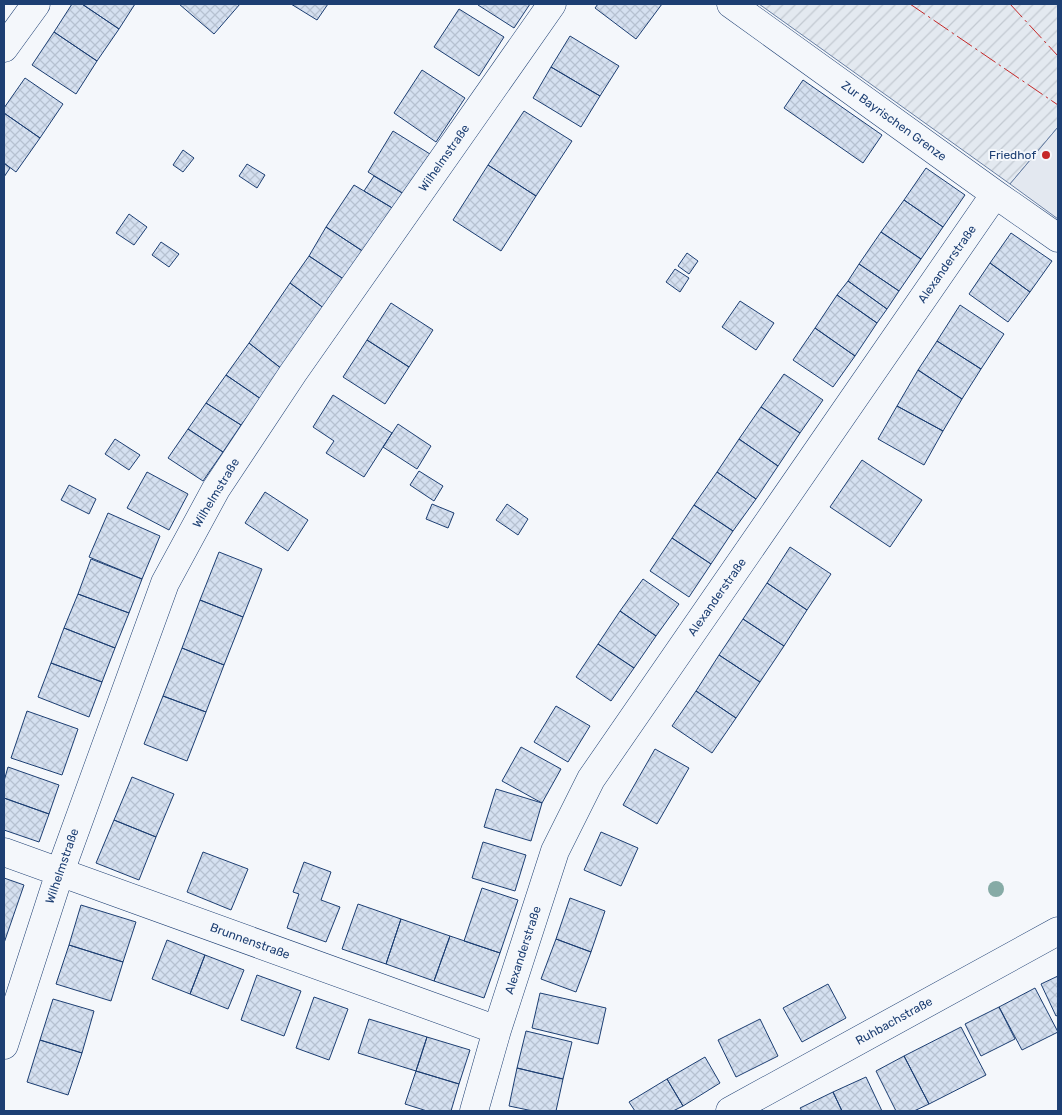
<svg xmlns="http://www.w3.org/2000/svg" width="1062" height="1115" font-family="Rubik,sans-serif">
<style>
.garden{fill:url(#garden-furrows);stroke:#687fa3}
.parking{fill:#e3e8f0;stroke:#687fa3}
.building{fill:url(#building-cross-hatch);stroke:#1d3f73}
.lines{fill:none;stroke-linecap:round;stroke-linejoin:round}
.minor-casing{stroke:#1d3f73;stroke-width:29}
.secondary-casing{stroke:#1d3f73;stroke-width:29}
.minor{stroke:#f4f7fb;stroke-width:28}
.secondary{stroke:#f4f7fb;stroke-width:28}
.power{stroke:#c62828;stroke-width:1;stroke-dasharray:18 4 2.5 4;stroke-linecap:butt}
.tree{fill:#86aba6}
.poi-dot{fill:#c62828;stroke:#f4f7fb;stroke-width:2}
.labels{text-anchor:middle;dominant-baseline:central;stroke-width:4;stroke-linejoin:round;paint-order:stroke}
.street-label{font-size:12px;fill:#1d3f73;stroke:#f4f7fb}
.poi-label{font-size:12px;fill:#1d3f73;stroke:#f4f7fb;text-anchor:end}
</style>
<defs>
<pattern id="garden-furrows" width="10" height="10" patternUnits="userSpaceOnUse" patternTransform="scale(1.25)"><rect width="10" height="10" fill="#e3e9f0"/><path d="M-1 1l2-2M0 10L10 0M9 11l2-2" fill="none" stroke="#c2c9d1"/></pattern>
<pattern id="building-cross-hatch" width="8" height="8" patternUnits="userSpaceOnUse" patternTransform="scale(1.25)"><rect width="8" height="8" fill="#d5e0f0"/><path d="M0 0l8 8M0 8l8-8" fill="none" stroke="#b6c1d1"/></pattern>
</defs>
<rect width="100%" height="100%" fill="#f4f7fb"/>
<path class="garden" d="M759 4H1058V127L1010 184Z"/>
<path class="parking" d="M1058 127V219L1010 184Z"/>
<path class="building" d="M72 4H82L119 29 97 61 54 32Z
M82 4H135L119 29Z
M179 4H240L214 34Z
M291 4H328L317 20Z
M479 4H530L514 28 478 5Z
M598 4H662L636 39 595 8Z
M459 9 504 37 479 76 434 47Z
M54 32 97 61 76 94 32 65Z
M570 36 619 66 600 96 551 67Z
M551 67 600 96 581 127 533 98Z
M422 70 465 98 436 142 394 113Z
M25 78 63 104 40 138 4 113V108Z
M803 80 882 135 863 163 784 108Z
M524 111 572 141 536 196 488 165Z
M4 113 40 138 16 172 4 163Z
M393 131 430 154 404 194 368 172Z
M183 150 194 158 183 172 173 165Z
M4 163 10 168 4 177Z
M247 164 265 175 257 188 239 176Z
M488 165 536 196 501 251 453 220Z
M926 168 965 195 943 227 904 200Z
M374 176 404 194 394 209 364 191Z
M354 185 394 209 364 252 326 227Z
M904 200 943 227 921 259 881 232Z
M129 214 147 227 134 245 116 233Z
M326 227 364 252 345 280 309 256Z
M881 232 921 259 899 291 859 264Z
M1011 233 1052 261 1030 292 990 263Z
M161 242 179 254 169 267 152 255Z
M687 253 698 261 689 274 678 266Z
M309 256 345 280 325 309 290 283Z
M990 263 1030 292 1008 322 969 294Z
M859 264 899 291 887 309 848 281Z
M675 269 689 278 680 292 666 282Z
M848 281 887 309 877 323 837 295Z
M290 283 325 309 282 369 249 343Z
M837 295 877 323 855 356 815 328Z
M740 301 774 323 756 350 722 327Z
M391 303 433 330 409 367 367 340Z
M960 305 1004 334 981 369 937 341Z
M815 328 855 356 833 387 793 360Z
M367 340 409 367 385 404 343 377Z
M937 341 981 369 962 399 918 370Z
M249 343 282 369 261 399 226 375Z
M918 370 962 399 943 431 897 406Z
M784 374 823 400 800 433 761 407Z
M226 375 261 399 241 425 206 403Z
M333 395 392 433 364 477 326 453 334 441 313 427Z
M206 403 241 425 223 452 188 429Z
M897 406 943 431 924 465 878 439Z
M761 407 800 433 778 466 739 439Z
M398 424 431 446 417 469 383 447Z
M188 429 223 452 203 481 168 458Z
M115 439 140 455 129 470 105 454Z
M739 439 778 466 756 499 717 472Z
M862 460 922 500 890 547 830 507Z
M419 471 443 486 434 501 410 485Z
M147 472 188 494 169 530 127 508Z
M717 472 756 499 733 531 694 505Z
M69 485 96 499 89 514 61 500Z
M265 492 308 520 288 551 245 523Z
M432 504 454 513 448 528 426 519Z
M507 504 528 519 518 535 496 520Z
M694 505 733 531 711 564 672 538Z
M108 513 160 536 142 579 89 557Z
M672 538 711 564 689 597 650 571Z
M790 547 831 574 807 610 767 583Z
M219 552 262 569 243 617 200 600Z
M91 559 142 579 129 613 78 594Z
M643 579 679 604 656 636 620 611Z
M767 583 807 610 784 646 743 619Z
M78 594 129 613 115 648 64 628Z
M200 600 243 617 224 665 182 648Z
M620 611 656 636 634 668 598 644Z
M743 619 784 646 760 682 719 655Z
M64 628 115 648 102 682 51 663Z
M598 644 634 668 611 701 576 677Z
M182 648 224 665 206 712 163 696Z
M719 655 760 682 736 718 696 691Z
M51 663 102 682 89 717 38 697Z
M696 691 736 718 712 753 672 726Z
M163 696 206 712 187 761 144 744Z
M556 706 590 726 568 762 534 742Z
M27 711 78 729 62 775 11 758Z
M521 747 561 769 542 803 502 781Z
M655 749 689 768 657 824 623 805Z
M8 767 59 785 49 814 4 798V781Z
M132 777 174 794 156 837 114 820Z
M496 789 542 803 531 841 484 827Z
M4 798 49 814 39 842 4 830Z
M114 820 156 837 139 880 96 863Z
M601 832 638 848 621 886 584 870Z
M483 842 526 855 515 891 472 878Z
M203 852 248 869 231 910 187 892Z
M304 862 331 872 321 900 340 907 326 942 287 928 299 894 293 892Z
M4 878 24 885 4 943Z
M482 888 518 900 500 953 464 941Z
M570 898 605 911 591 952 556 939Z
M358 904 401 919 386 964 342 949Z
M81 905 136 922 123 962 69 945Z
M401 919 450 936 434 981 386 964Z
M450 936 500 953 484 998 434 981Z
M556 939 591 952 576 992 541 979Z
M167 940 205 955 190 994 152 979Z
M69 945 123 962 111 1001 56 984Z
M205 955 244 970 228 1009 190 994Z
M257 975 301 991 284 1036 241 1020Z
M1058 976V1015L1056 1016 1041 984Z
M828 984 846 1018 802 1042 783 1008Z
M1035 988 1058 1032 1022 1050 999 1007Z
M540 993 606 1008 598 1044 532 1028Z
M314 997 348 1009 329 1060 296 1048Z
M53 999 94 1011 82 1053 40 1040Z
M999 1007 1015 1039 981 1056 965 1024Z
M369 1019 427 1037 416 1071 358 1053Z
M760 1019 778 1056 736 1077 718 1040Z
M961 1027 986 1075 929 1104 904 1056Z
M526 1031 572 1042 563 1079 517 1068Z
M427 1037 470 1050 459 1084 416 1071Z
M40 1040 82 1053 68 1095 27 1082Z
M904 1056 929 1104 914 1111H896L876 1071Z
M705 1057 720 1083 683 1106 667 1079Z
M517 1068 563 1079 556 1111H533L509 1106Z
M416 1071 459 1084 451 1111H427L405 1104Z
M866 1077 882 1111H842L833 1092Z
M667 1079 683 1106 673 1111H635L629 1102Z
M833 1092 842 1111H802L800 1108Z"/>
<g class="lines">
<g class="minor-casing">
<path id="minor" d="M731 4 995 194 1058 238
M4 852 497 1030
M4 1045 60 872 165 583 216 489 293 373 552 4
M474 1111 497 1030 555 851 591 779 995 194
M730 1111 1058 931"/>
</g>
<g class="secondary-casing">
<path id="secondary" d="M4 48 36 4"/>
</g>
<use href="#minor" class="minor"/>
<use href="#secondary" class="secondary"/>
<path class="power" d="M910 4 1058 105
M1010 4 1058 56"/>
</g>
<circle class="tree" cx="996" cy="889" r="8"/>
<circle class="poi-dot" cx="1046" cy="155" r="5"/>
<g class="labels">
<g class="street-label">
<text transform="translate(894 121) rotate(36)">Zur Bayrischen Grenze</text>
<text transform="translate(444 158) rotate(-55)">Wilhelmstraße</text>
<text transform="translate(947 264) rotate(-55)">Alexanderstraße</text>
<text transform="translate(216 493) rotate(-59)">Wilhelmstraße</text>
<text transform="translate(717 597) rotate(-55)">Alexanderstraße</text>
<text transform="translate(62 866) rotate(-71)">Wilhelmstraße</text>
<text transform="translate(250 941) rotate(20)">Brunnenstraße</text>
<text transform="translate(523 950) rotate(-72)">Alexanderstraße</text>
<text transform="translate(894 1021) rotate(-29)">Ruhbachstraße</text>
</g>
<g class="poi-label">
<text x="1036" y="155">Friedhof</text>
</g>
</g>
<rect width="1062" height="1115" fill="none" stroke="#1d3f73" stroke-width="10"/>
</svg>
